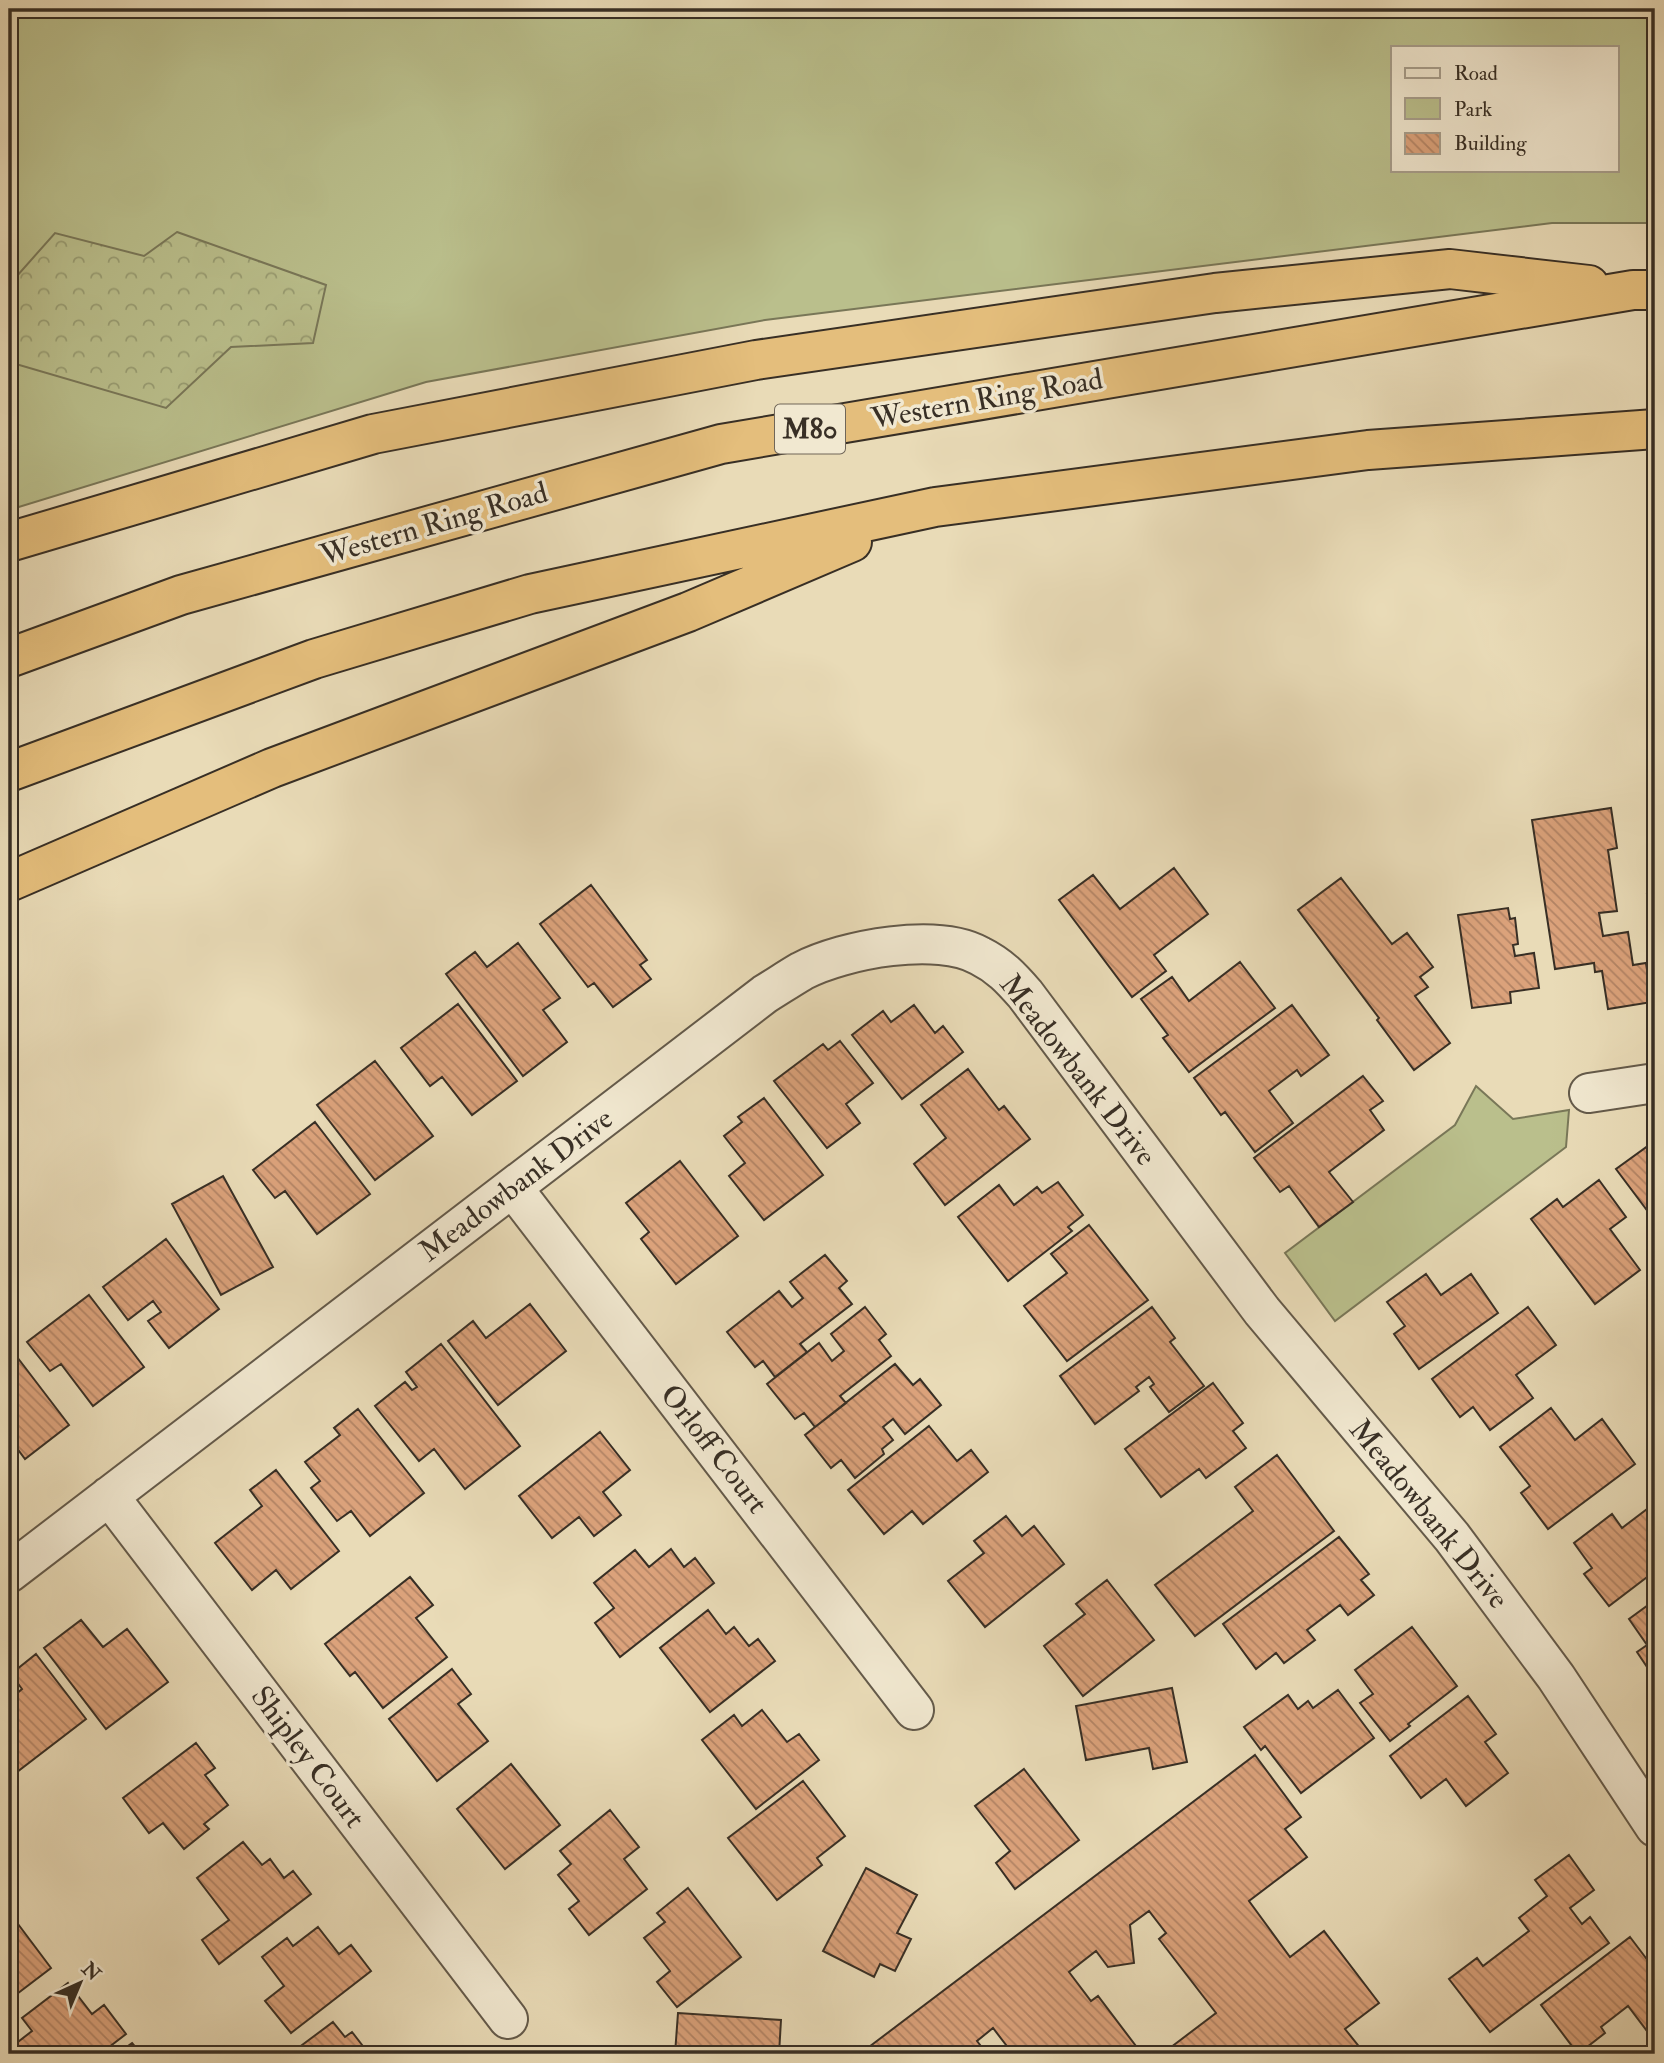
<svg xmlns="http://www.w3.org/2000/svg" width="1664" height="2063" font-family="'IM FELL Double Pica',serif">
<style>
.green{fill:#babf8c;stroke:#797758;stroke-width:2;fill-rule:evenodd}
.forest{fill:url(#forest-crowns);stroke:#797758;stroke-width:2}
.building{fill:url(#building-back-hatch);stroke:#382f25;stroke-width:2}
.lines{fill:none;stroke-linecap:round;stroke-linejoin:round}
.minor-casing{stroke:#645a4a;stroke-width:42}
.highway-casing{stroke:#382f25;stroke-width:42}
.minor{stroke:#f1e8d0;stroke-width:38}
.highway{stroke:#e4be7c;stroke-width:38}
.labels{text-anchor:middle;dominant-baseline:central;stroke-width:7;stroke-linejoin:round;paint-order:stroke}
.shield{fill:#f1e8d0;stroke:#706658;stroke-width:2}
.shield-label{font-size:28px;font-weight:bold;fill:#382f25}
.street-label{font-size:30px;fill:#382f25;stroke:#f1e8d0}
</style>
<defs>
<pattern id="forest-crowns" width="20" height="18" patternUnits="userSpaceOnUse" patternTransform="scale(1.75)"><rect width="20" height="18" fill="#babf8c"/><path d="M2 6a3 3 0 1 1 6 0M12 15a3 3 0 1 1 6 0" fill="none" stroke="#989c72"/></pattern>
<pattern id="building-back-hatch" width="6" height="6" patternUnits="userSpaceOnUse" patternTransform="scale(1.75)"><rect width="6" height="6" fill="#dba27b"/><path d="M-1 5l2 2M0 0l6 6M5-1l2 2" fill="none" stroke="#b38465"/></pattern>
</defs>
<rect width="100%" height="100%" fill="#e9dbb7"/>
<filter id="stains"><feTurbulence type="fractalNoise" baseFrequency=".00286" numOctaves="4"/><feColorMatrix values="0 0 0 0 .2 0 0 0 0 .09 0 0 0 0 .02 0 0 0 .5 -.17"/></filter>
<radialGradient id="worn" r=".72"><stop offset=".6" stop-color="#630" stop-opacity="0"/><stop offset="1" stop-color="#630" stop-opacity=".3"/></radialGradient>
<path class="green" d="M9 9H1655V223H1552L765 320 426 382 9 510ZM1393 47H1617V170H1393Z
M1476 1086 1513 1119 1569 1110 1566 1147 1335 1321 1285 1253 1455 1125Z"/>
<path class="forest" d="M177 232 326 285 313 343 231 347 166 408 9 362V285L55 233 144 256Z"/>
<path class="building" d="M1611 808 1617 848 1608 850 1617 911 1599 913 1603 936 1628 932 1633 965 1646 963 1652 1002 1608 1009 1602 971 1595 972 1594 963 1555 969 1532 820Z
M1174 868 1208 914 1154 955 1166 971 1132 997 1059 900 1093 875 1120 909Z
M1341 878 1392 944 1407 933 1433 967 1420 977 1428 987 1415 996 1450 1043 1414 1070 1377 1020 1379 1018 1298 910Z
M591 885 647 960 640 965 651 979 613 1007 594 983 588 987 540 924Z
M1655 893V950L1647 894Z
M1508 908 1510 919 1515 918 1518 944 1513 945 1515 956 1534 953 1539 988 1510 992 1511 1003 1472 1008 1458 915Z
M518 943 560 998 543 1010 567 1042 523 1076 446 974 475 952 487 967Z
M1240 962 1275 1008 1189 1072 1163 1038 1168 1035 1141 999 1172 977 1189 1001Z
M458 1004 517 1081 472 1115 442 1077 430 1086 401 1048Z
M914 1005 935 1033 943 1026 963 1052 902 1099 852 1035 883 1011 891 1022Z
M1292 1005 1329 1055 1301 1076 1297 1070 1269 1091 1293 1123 1255 1152 1225 1112 1221 1115 1194 1078Z
M840 1041 873 1083 846 1104 860 1123 827 1148 774 1081 823 1044 828 1050Z
M375 1061 433 1136 375 1180 317 1105Z
M968 1069 999 1110 1004 1106 1030 1139 945 1205 914 1164 946 1138 921 1105Z
M1363 1076 1383 1101 1370 1110 1384 1130 1329 1172 1353 1202 1319 1227 1289 1186 1280 1192 1254 1158Z
M764 1098 823 1175 764 1220 729 1176 745 1163 724 1136 742 1122 738 1117Z
M315 1122 370 1194 317 1234 285 1191 275 1198 253 1170Z
M1652 1143 1655 1147V1221L1616 1169Z
M680 1161 738 1236 676 1284 641 1239 649 1232 626 1203Z
M223 1176 273 1267 221 1295 172 1204Z
M1599 1180 1626 1217 1610 1229 1640 1270 1595 1304 1531 1219 1557 1199 1563 1207Z
M1058 1182 1083 1215 1068 1227 1072 1231 1008 1281 958 1217 999 1185 1014 1205 1037 1187 1042 1193Z
M1089 1225 1148 1300 1067 1361 1024 1306 1067 1273 1051 1254Z
M166 1239 219 1309 169 1348 148 1321 161 1312 153 1301 128 1320 103 1287Z
M825 1255 847 1281 839 1288 852 1304 800 1344 807 1352 775 1377 763 1361 755 1367 727 1332 779 1291 792 1307 803 1298 790 1282Z
M1426 1274 1441 1295 1471 1274 1498 1313 1419 1369 1394 1334 1405 1326 1387 1302Z
M89 1295 144 1367 93 1406 61 1364 50 1371 27 1342Z
M530 1304 566 1351 498 1405 448 1341 473 1321 486 1338Z
M865 1307 886 1334 879 1340 891 1356 840 1396 846 1403 815 1427 804 1413 795 1419 767 1384 819 1343 832 1361 844 1351 831 1334Z
M1152 1307 1175 1338 1170 1342 1204 1386 1169 1412 1150 1387 1154 1384 1149 1377 1136 1387 1139 1391 1095 1424 1060 1376Z
M1528 1307 1556 1345 1516 1375 1533 1398 1490 1430 1473 1407 1460 1417 1432 1379Z
M441 1344 520 1446 465 1489 434 1449 419 1461 375 1406 405 1382 412 1390 417 1387 406 1372Z
M14 1353 69 1425 25 1459 13 1443 9 1446V1357Z
M895 1364 913 1385 920 1379 941 1405 905 1434 893 1419 883 1427 893 1440 882 1449 884 1454 855 1478 841 1460 831 1468 805 1435Z
M1213 1383 1243 1423 1233 1431 1246 1448 1206 1478 1199 1469 1161 1497 1125 1449Z
M1551 1408 1575 1440 1602 1419 1635 1464 1548 1529 1521 1493 1530 1486 1500 1447Z
M358 1409 424 1493 370 1536 351 1511 337 1521 311 1488 320 1481 305 1462 340 1435 334 1428Z
M929 1426 957 1461 971 1450 988 1472 923 1524 912 1511 884 1534 848 1490Z
M600 1432 630 1470 603 1492 621 1515 594 1536 579 1517 552 1538 519 1496Z
M1277 1455 1334 1531 1195 1636 1155 1585 1253 1511 1235 1487Z
M276 1470 339 1551 291 1589 276 1570 252 1590 215 1543 262 1506 250 1490Z
M1655 1503V1571L1609 1606 1584 1574 1592 1568 1574 1543 1612 1514 1622 1528Z
M1006 1516 1022 1536 1034 1526 1064 1564 985 1627 948 1581 984 1553 974 1541Z
M1339 1537 1369 1574 1361 1580 1374 1595 1348 1615 1340 1605 1307 1630 1315 1640 1284 1663 1276 1653 1256 1669 1223 1624Z
M671 1549 684 1567 695 1558 714 1583 620 1657 595 1623 614 1608 594 1583 635 1550 649 1567Z
M410 1577 433 1605 416 1618 447 1657 383 1708 355 1672 350 1676 325 1644Z
M1107 1580 1154 1640 1083 1696 1044 1646 1085 1614 1076 1604Z
M1655 1600V1679L1637 1652 1647 1645 1629 1619Z
M708 1610 726 1634 734 1627 749 1646 758 1639 775 1661 710 1712 660 1648Z
M81 1620 103 1647 127 1629 168 1682 106 1729 44 1648Z
M1412 1627 1457 1686 1408 1724 1410 1726 1390 1741 1360 1703 1373 1694 1355 1670Z
M36 1654 86 1719 17 1772 9 1760V1700L22 1689 11 1674Z
M452 1669 471 1694 458 1704 488 1741 437 1781 389 1719Z
M1172 1688 1187 1762 1153 1769 1149 1748 1086 1760 1076 1706Z
M1338 1690 1374 1738 1301 1793 1265 1746 1261 1750 1244 1727 1288 1695 1298 1709 1308 1701 1313 1708Z
M1468 1696 1496 1734 1485 1742 1508 1773 1466 1806 1446 1779 1421 1798 1390 1756Z
M762 1710 787 1742 799 1734 819 1760 756 1809 702 1740 734 1715 742 1726Z
M196 1743 215 1768 205 1775 228 1805 204 1824 209 1829 184 1849 163 1823 149 1833 123 1798Z
M1255 1755 1301 1817 1285 1829 1307 1857 1249 1901 1290 1957 1324 1931 1379 2003 1345 2029 1365 2054H1162L1216 2013 1159 1939 1166 1933 1149 1911 1130 1925 1134 1963 1108 1967 1096 1951 1069 1972 1091 2001 1098 1996 1142 2054H1013L993 2028 977 2041 987 2054 861 2053Z
M511 1764 560 1825 505 1869 457 1809Z
M1024 1769 1079 1840 1015 1889 996 1863 1010 1851 975 1806Z
M803 1781 845 1836 817 1858 822 1865 777 1900 728 1838Z
M610 1810 639 1847 624 1859 647 1889 589 1935 569 1909 579 1901 558 1875 571 1864 560 1851Z
M243 1842 262 1865 270 1859 284 1878 293 1871 311 1894 219 1964 202 1940 229 1920 197 1878Z
M1569 1855 1594 1890 1570 1908 1582 1924 1590 1917 1609 1943 1490 2032 1449 1979 1477 1958 1483 1966 1529 1931 1519 1918 1547 1896 1535 1880Z
M866 1868 917 1895 897 1933 911 1939 895 1971 880 1964 874 1977 823 1951Z
M688 1888 741 1957 677 2007 657 1982 670 1971 644 1938 665 1922 657 1913Z
M9 1912 51 1968 9 2000Z
M318 1927 339 1954 351 1945 371 1971 291 2033 265 2001 284 1986 262 1957 287 1938 293 1946Z
M1630 1937 1655 1970 1649 1975 1655 1984V2037L1653 2039 1628 2006 1601 2027 1605 2033 1578 2054 1541 2005Z
M68 1983 92 2014 104 2005 126 2034 100 2054H10L9 2049 32 2031 22 2018Z
M678 2013 781 2020 779 2054H675Z
M333 2022 345 2037 352 2032 369 2054H290Z
M132 2043 141 2054H117Z"/>
<g class="lines">
<g class="minor-casing">
<path id="minor" d="M1589 1093 1655 1083
M513 1188 914 1710
M109 1496 508 2019
M9 1573 765 994C778 986 790 978 802 971 844 949 938 932 980 956 1000 966 1011 978 1025 994L1262 1311 1452 1537 1556 1677 1655 1827"/>
</g>
<g class="highway-casing">
<path id="highway" d="M9 542 373 434 756 360 1215 293 1450 269 1589 285
M9 658 181 595 721 444 1633 290H1655
M9 772 314 659 530 594 935 507 1368 450 1655 429
M9 882 272 768 688 612 852 542"/>
</g>
<use href="#minor" class="minor"/>
<use href="#highway" class="highway"/>
</g>
<g class="labels">
<rect class="shield" x="775" y="404.5" width="70" height="49" rx="5"/>
<g class="shield-label">
<text x="810" y="429">M80</text>
</g>
<g class="street-label">
<text transform="translate(987 399) rotate(-10)">Western Ring Road</text>
<text transform="translate(434 524) rotate(-16)">Western Ring Road</text>
<text transform="translate(1078 1070) rotate(52)">Meadowbank Drive</text>
<text transform="translate(516 1185) rotate(-37)">Meadowbank Drive</text>
<text transform="translate(714 1449) rotate(52)">Orloff Court</text>
<text transform="translate(1429 1514) rotate(51)">Meadowbank Drive</text>
<text transform="translate(308 1757) rotate(53)">Shipley Court</text>
</g>
</g>
<rect width="1664" height="2063" fill="none" stroke="#e9dbb7" stroke-width="35"/>
<rect x="10" y="10" width="1643" height="2042" fill="none" stroke="#382f25" stroke-width="3.5"/>
<rect x="18" y="18" width="1629" height="2028" fill="none" stroke="#382f25" stroke-width="2"/>
<rect x="1391" y="46" width="228" height="126" fill="#f1e8d0" stroke="#a79e8c" stroke-width="2"/>
<rect x="1405" y="68" width="35" height="10" fill="#f1e8d0" stroke="#a79e8c" stroke-width="2"/>
<text x="1454" y="80" font-size="21" fill="#382f25">Road</text>
<rect x="1405" y="98" width="35" height="21" fill="#babf8c" stroke="#a79e8c" stroke-width="2"/>
<text x="1454" y="116" font-size="21" fill="#382f25">Park</text>
<rect x="1405" y="133" width="35" height="21" fill="url(#building-back-hatch)" stroke="#a79e8c" stroke-width="2"/>
<text x="1454" y="150" font-size="21" fill="#382f25">Building</text>
<g transform="translate(80 1983) rotate(44)" stroke="#f1e8d0" stroke-width="5" paint-order="stroke">
<path d="M0-5L12 26L0 18L-12 26Z" fill="#382f25"/>
<text y="-10" font-size="19" font-weight="bold" text-anchor="middle" fill="#382f25">N</text>
</g>
<rect width="100%" height="100%" filter="url(#stains)"/>
<rect width="100%" height="100%" fill="url(#worn)"/>
</svg>
